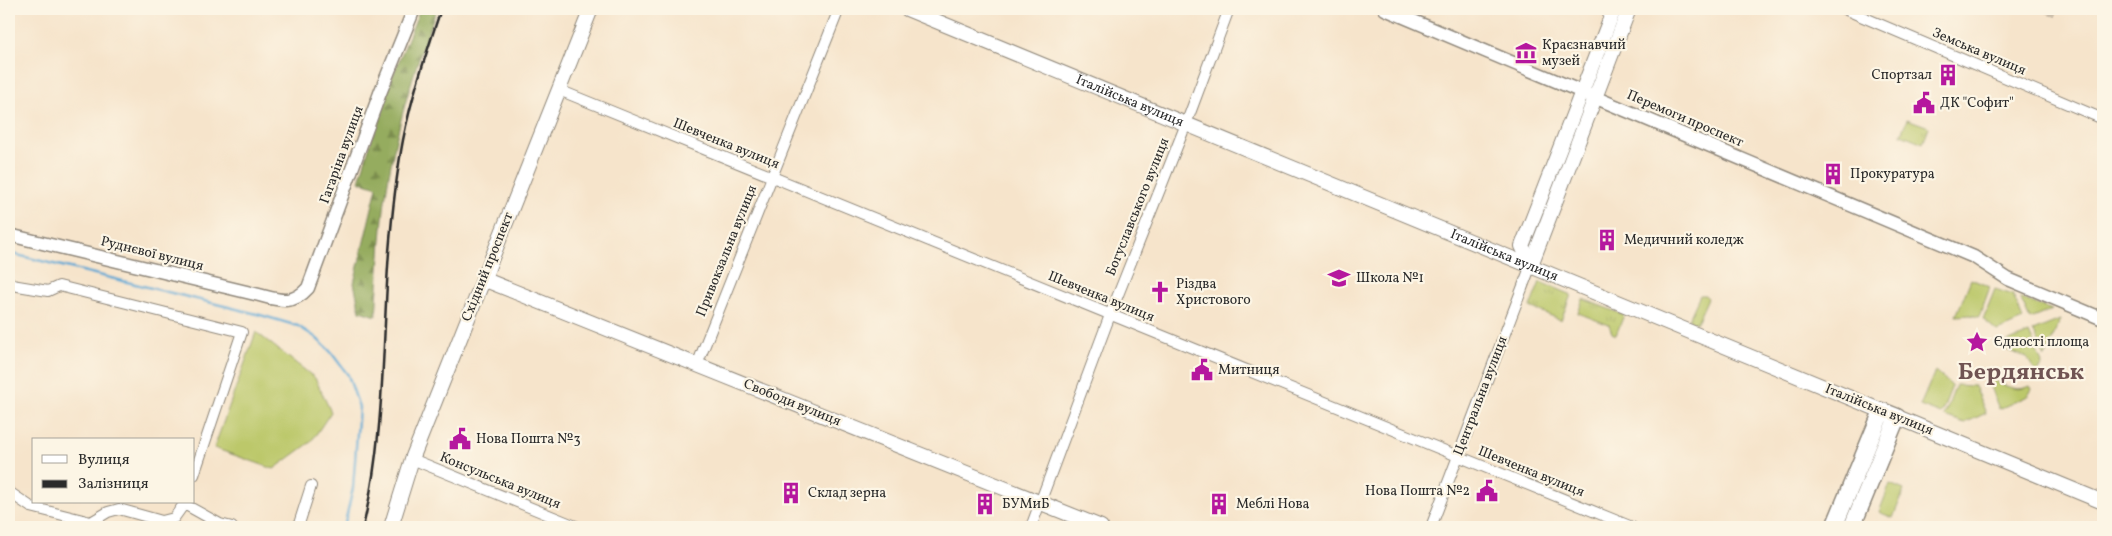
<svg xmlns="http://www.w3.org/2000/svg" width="2112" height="536" font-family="Vollkorn,serif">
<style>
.grass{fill:#bcc86a;stroke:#747a4a}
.forest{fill:url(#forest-firs);stroke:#606c44}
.park{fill:url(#park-tufts);stroke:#747a4a}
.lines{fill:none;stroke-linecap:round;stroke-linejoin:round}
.stream{stroke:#5ba7d4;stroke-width:2.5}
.pedestrian-tunnel{stroke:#cdbfab;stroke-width:8;stroke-dasharray:8 4;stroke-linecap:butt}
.minor-casing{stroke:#90887b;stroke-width:12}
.tertiary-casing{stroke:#90887b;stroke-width:15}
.secondary-casing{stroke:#90887b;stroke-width:16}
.primary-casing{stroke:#90887b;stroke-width:19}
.minor{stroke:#fff;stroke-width:10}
.tertiary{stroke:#fff;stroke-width:12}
.secondary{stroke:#fff;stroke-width:14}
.primary{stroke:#fff;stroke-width:16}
.rail{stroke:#2b2b2b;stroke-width:2.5}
.labels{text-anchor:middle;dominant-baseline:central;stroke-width:4.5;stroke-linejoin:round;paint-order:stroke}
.poi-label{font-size:14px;fill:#2b2b2b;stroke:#fcf5e5;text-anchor:start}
.street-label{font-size:14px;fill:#2b2b2b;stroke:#fcf5e5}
.town-label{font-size:24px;font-weight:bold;fill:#705453;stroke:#fcf5e5}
</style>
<defs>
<pattern id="forest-firs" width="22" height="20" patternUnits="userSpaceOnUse" patternTransform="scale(1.25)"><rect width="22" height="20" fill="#95ac5e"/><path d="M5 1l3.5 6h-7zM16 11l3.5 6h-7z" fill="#7a8c4e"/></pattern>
<pattern id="park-tufts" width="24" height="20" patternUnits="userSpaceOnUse" patternTransform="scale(1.25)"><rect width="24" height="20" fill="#bcc86a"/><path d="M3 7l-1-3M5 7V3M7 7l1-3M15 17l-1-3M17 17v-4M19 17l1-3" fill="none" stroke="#a2ac5c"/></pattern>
</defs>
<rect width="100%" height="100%" fill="#fcf5e5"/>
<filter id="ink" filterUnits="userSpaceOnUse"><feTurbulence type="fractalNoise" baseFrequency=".02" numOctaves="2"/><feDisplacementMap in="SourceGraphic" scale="10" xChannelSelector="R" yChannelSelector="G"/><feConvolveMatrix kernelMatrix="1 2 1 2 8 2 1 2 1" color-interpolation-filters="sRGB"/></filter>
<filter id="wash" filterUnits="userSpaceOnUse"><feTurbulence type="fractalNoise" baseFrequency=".0096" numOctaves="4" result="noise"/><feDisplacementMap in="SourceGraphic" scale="20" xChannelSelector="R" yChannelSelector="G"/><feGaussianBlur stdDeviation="1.12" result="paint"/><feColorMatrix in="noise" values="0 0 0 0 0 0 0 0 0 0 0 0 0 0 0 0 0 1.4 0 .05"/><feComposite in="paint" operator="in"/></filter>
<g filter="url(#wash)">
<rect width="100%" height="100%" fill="#f6e4cb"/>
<path class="grass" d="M1971 279 1990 287 1979 317 1970 315 1956 316Z
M1995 289 2013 295 2023 320 1997 331 1983 319Z
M1700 295H1705L1708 298 1697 322 1694 323 1689 319Z
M2020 298 2052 310 2030 319Z
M2060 320 2045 357 2033 331Z
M256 332 315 378 331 412 311 442 274 469 214 448Z
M2029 333 2042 363 2039 371 2036 372 2027 358 2004 349 2002 344Z
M1935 371 1952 386 1941 414 1920 406Z
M1992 380C2005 385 2016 393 2030 386L2032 389 2028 396 1999 409 1988 382Z
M1956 385 1974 386 1986 413 1965 423 1944 416Z
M1890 484 1904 490 1893 518 1879 512Z"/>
<path class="forest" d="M420 9H437C413 70 394 135 385 201 380 239 379 278 376 316L360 311 354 283 377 187 359 181 385 95Z"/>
<path class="park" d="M1907 119 1929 127 1923 143 1901 134Z
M1540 282 1571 295 1561 320 1530 307Z
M1583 299 1624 315 1616 335 1612 333 1609 325 1578 313Z"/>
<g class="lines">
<path class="stream" d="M9 253 257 314 298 326 315 337 330 351 348 375 359 407 353 488 344 527"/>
</g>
</g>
<g filter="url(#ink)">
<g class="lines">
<path class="pedestrian-tunnel" d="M2049 15 2051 9"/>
<g class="minor-casing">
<path id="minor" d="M1844 9 2103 119
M559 90 1632 527
M9 281 12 285 48 291 59 286 242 332 194 475
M697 365 839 9
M412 459 578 527
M9 492 31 507 91 522 108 512 119 509 162 521 174 518 184 504
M184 502V504L220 524 232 527
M298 527 311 486
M1031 527 1110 315 1186 124 1229 9
M1431 527 1531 265"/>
</g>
<g class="tertiary-casing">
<path id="tertiary" d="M1385 9 1974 257 2008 279 2103 319
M9 235 255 294C277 299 291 307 308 288L380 93 414 9"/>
</g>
<g class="secondary-casing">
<g id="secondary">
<path id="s1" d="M907 9 1882 411"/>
<path d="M1531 265 1522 246 1614 9"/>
<path d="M1531 265 1629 9"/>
<path d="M483 279 1101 527"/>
<path d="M1897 417 2103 502"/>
<path d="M391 527 412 459 591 9"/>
</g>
</g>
<g class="primary-casing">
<path id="primary" d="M1834 527 1882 411 1897 417 1852 527"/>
</g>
<use href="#minor" class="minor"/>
<use href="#tertiary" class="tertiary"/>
<use href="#secondary" class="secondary"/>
<use href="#primary" class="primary"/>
<path class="rail" d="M363 527C385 437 382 345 389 252 392 215 396 177 403 140 412 95 427 51 441 9"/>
</g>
</g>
<defs>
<g id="museum-bare" transform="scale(1.725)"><path d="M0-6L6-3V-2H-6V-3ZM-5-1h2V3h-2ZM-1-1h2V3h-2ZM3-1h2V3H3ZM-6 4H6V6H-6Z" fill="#b5179e" stroke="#fcf5e5" stroke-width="2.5" paint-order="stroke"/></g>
<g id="building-bare" transform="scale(1.725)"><path d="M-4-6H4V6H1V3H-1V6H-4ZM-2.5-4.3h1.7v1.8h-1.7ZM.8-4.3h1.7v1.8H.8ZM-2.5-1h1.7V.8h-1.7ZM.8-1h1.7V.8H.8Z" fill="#b5179e" stroke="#fcf5e5" stroke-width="2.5" paint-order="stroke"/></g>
<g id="civic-bare" transform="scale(1.725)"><path d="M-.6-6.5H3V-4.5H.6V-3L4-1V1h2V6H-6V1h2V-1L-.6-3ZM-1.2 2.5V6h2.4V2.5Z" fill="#b5179e" stroke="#fcf5e5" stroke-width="2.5" paint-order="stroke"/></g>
<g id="school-bare" transform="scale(1.725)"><path d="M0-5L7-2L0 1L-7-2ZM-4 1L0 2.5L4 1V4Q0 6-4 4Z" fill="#b5179e" stroke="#fcf5e5" stroke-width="2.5" paint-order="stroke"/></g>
<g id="church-bare" transform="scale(1.725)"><path d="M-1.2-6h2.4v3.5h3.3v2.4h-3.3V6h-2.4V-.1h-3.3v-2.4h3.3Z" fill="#b5179e" stroke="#fcf5e5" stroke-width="2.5" paint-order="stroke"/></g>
<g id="sight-bare" transform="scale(1.725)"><path d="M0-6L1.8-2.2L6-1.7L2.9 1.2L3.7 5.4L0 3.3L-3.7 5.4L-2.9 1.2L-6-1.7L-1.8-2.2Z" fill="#b5179e" stroke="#fcf5e5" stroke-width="2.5" paint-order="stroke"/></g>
</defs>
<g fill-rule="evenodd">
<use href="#museum-bare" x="1526" y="53"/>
<use href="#building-bare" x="1948" y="75"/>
<use href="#civic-bare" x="1924" y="103"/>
<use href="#building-bare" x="1833" y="174"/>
<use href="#building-bare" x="1607" y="240"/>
<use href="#school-bare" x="1339" y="278"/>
<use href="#church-bare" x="1160" y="292"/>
<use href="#sight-bare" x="1977" y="342"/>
<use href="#civic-bare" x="1202" y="370"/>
<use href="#civic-bare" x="460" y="439"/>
<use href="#civic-bare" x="1487" y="491"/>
<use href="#building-bare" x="791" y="493"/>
<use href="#building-bare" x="985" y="504"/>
<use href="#building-bare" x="1219" y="504"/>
</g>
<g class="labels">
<g class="poi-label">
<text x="1542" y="45">Краєзнавчий<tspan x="1542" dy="16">музей</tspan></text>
<text x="1932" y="75" text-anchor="end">Спортзал</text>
<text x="1940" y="103">ДК "Софит"</text>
<text x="1850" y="174">Прокуратура</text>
<text x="1624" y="240">Медичний коледж</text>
<text x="1356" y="278">Школа №1</text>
<text x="1176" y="284">Різдва<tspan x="1176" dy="16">Христового</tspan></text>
<text x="1994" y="342">Єдності площа</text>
<text x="1218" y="370">Митниця</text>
<text x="476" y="439">Нова Пошта №3</text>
<text x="1470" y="491" text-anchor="end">Нова Пошта №2</text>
<text x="808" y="493">Склад зерна</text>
<text x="1002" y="504">БУМиБ</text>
<text x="1236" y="504">Меблі Нова</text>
</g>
<g class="street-label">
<text transform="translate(1979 52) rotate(23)">Земська вулиця</text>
<text stroke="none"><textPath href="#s1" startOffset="241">Італійська вулиця</textPath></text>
<text transform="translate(1685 119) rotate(23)">Перемоги проспект</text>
<text transform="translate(726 144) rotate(22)">Шевченка вулиця</text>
<text transform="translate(342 155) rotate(-70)">Гагаріна вулиця</text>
<text transform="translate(1138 207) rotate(-68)">Богуславського вулиця</text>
<text transform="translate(727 251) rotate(-68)">Привокзальна вулиця</text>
<text transform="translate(152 254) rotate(14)">Руднєвої вулиця</text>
<text stroke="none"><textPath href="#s1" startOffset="646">Італійська вулиця</textPath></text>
<text transform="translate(488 267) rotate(-68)">Східний проспект</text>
<text transform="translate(1101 297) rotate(22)">Шевченка вулиця</text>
<text transform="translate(1481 396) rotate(-69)">Центральна вулиця</text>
<text transform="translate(792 403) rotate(22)">Свободи вулиця</text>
<text transform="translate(1879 410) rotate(22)">Італійська вулиця</text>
<text transform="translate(1531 472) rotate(22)">Шевченка вулиця</text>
<text transform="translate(500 481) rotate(22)">Консульська вулиця</text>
</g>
<g class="town-label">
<text x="2021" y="373">Бердянськ</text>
</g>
</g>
<rect width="2112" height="536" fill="none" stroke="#fcf5e5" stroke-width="30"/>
<rect x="32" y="438" width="162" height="65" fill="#fcf5e5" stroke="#a8a49b"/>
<rect x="42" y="455" width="25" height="8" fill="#ffffff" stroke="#a8a49b"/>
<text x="78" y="464" font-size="15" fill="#2b2b2b">Вулиця</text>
<rect x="42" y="480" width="25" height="8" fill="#2b2b2b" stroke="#a8a49b"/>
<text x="78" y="488" font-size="15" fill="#2b2b2b">Залізниця</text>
</svg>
